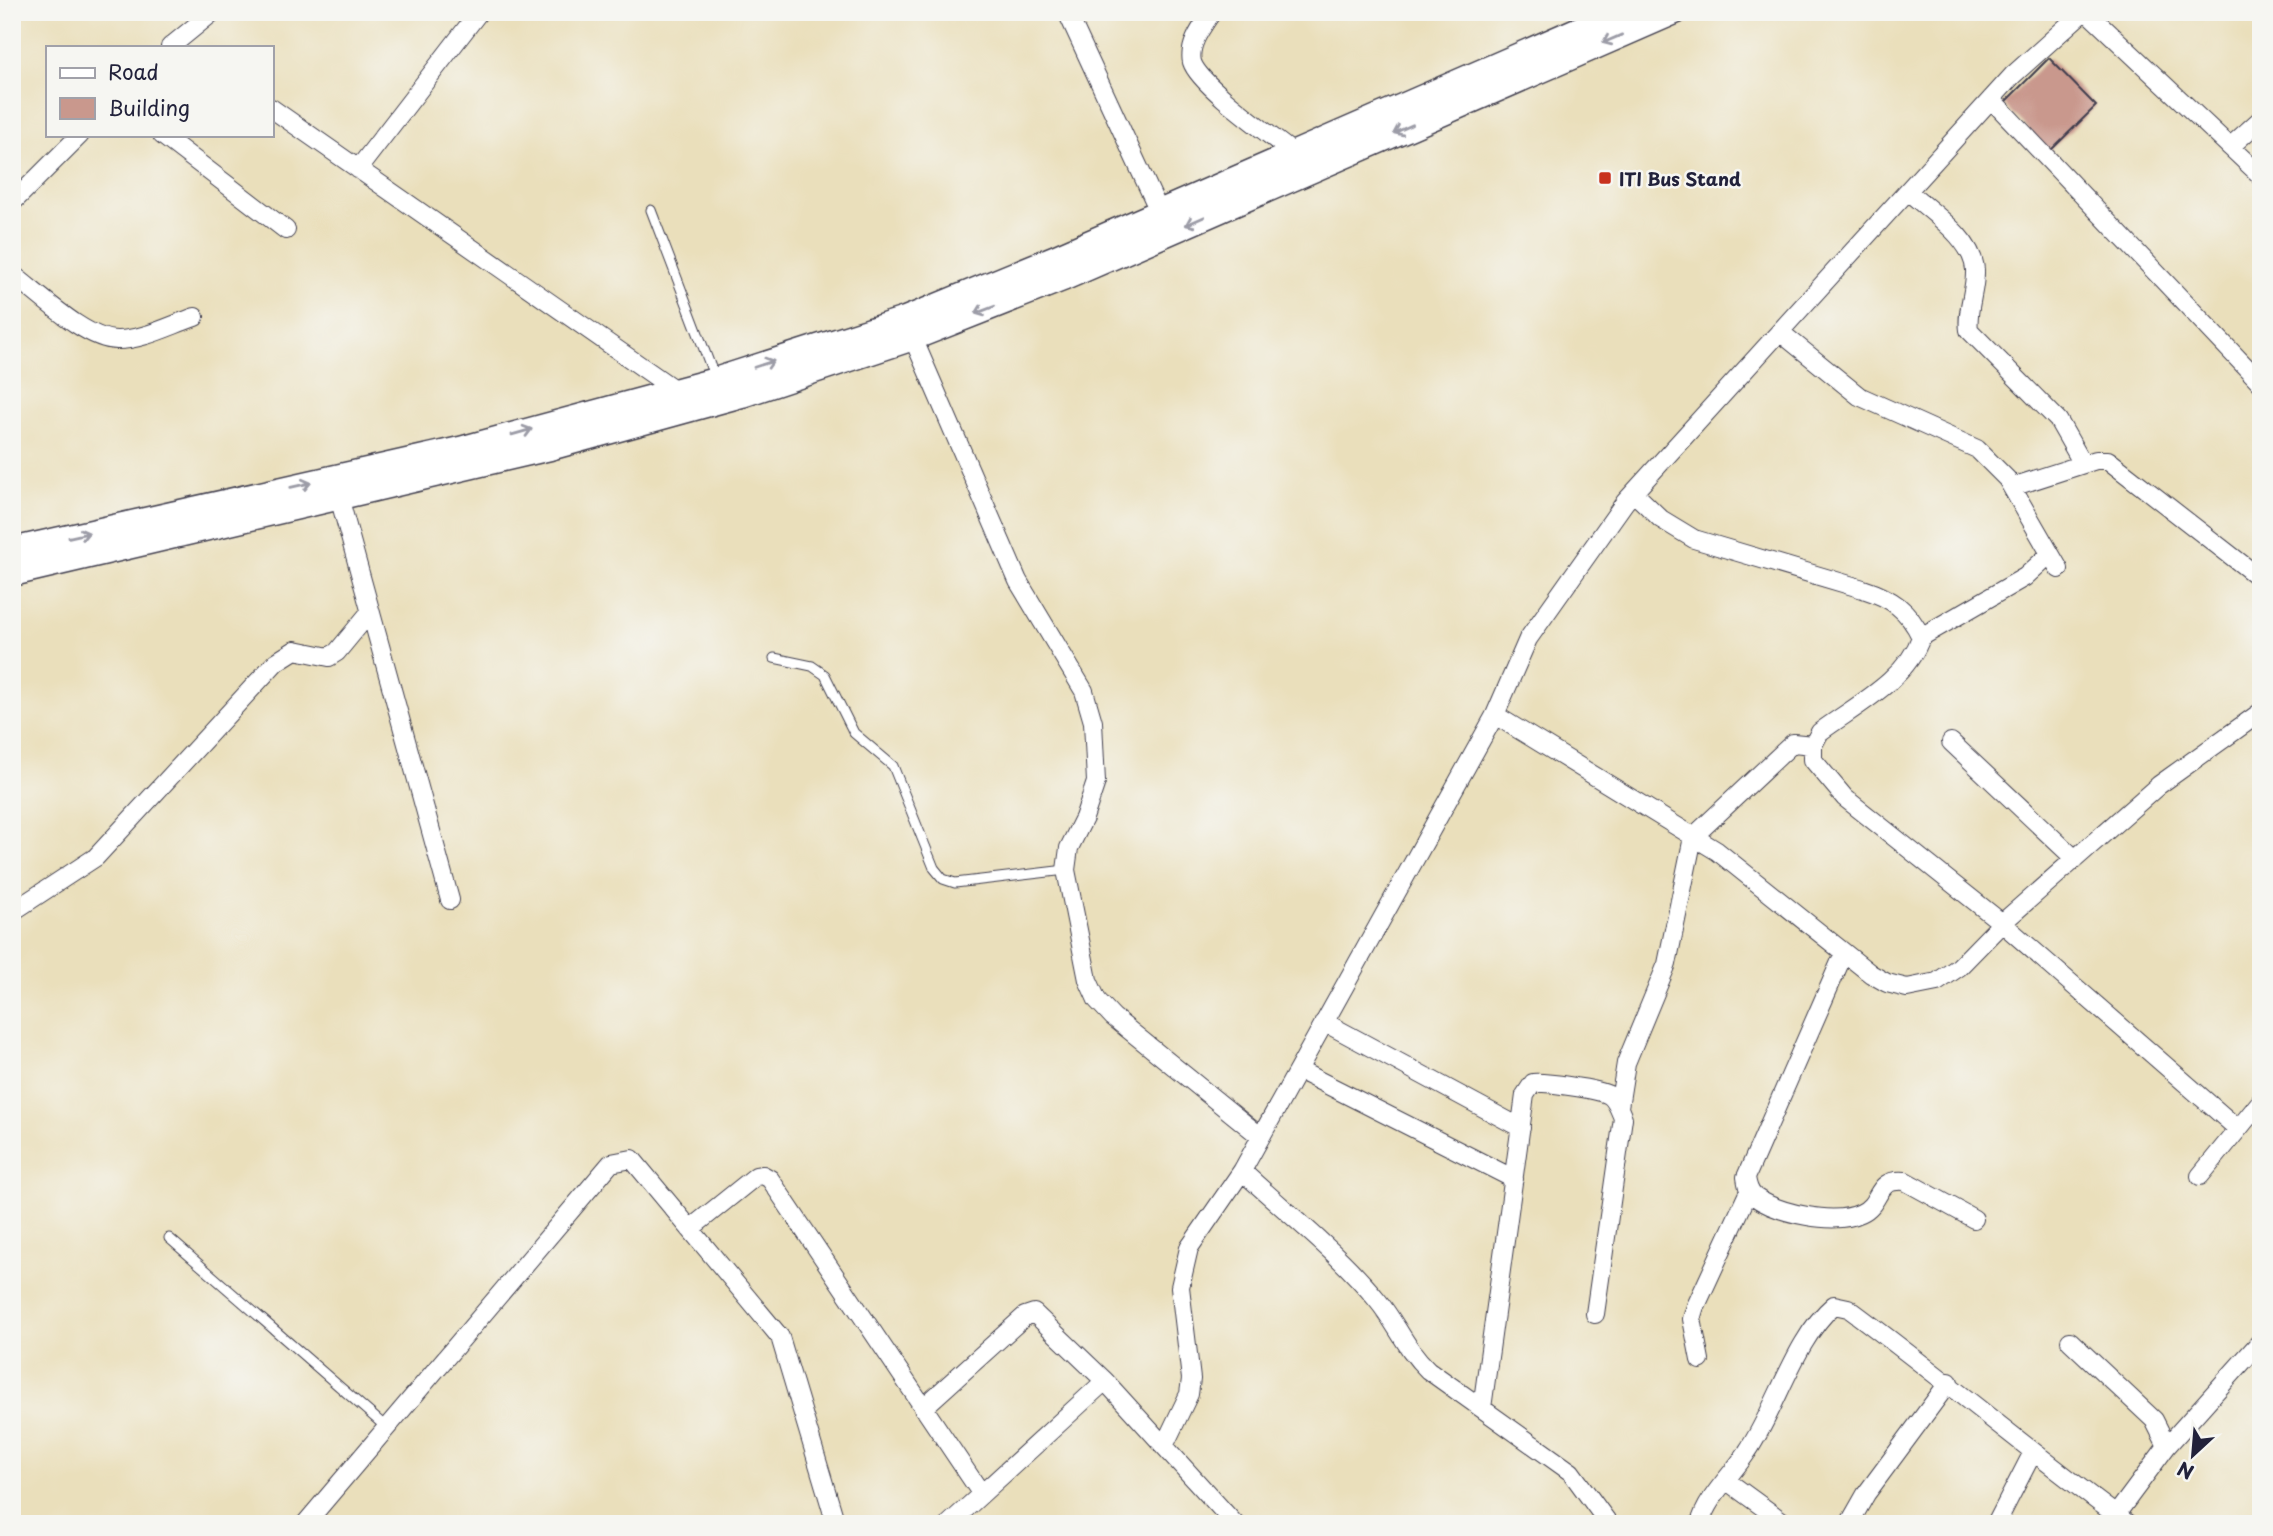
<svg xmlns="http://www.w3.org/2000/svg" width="2273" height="1536" font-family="'Playpen Sans',sans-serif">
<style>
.building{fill:#c9988d}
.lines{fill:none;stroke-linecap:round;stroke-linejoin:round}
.lane-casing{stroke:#403e4e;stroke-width:11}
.street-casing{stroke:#403e4e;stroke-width:20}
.secondary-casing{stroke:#403e4e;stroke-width:27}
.lane{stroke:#fff;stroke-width:9}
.street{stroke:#fff;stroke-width:18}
.secondary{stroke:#fff;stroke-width:24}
.oneway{stroke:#9c9ca7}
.poi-dot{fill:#c8321e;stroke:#f6f6f2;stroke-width:2.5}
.labels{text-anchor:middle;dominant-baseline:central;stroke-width:5;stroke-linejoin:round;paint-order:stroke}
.poi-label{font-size:18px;font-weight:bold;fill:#22223b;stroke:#f6f6f2;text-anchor:start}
</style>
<rect width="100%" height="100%" fill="#f6f6f2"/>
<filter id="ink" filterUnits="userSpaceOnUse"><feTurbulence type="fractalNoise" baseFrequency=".0143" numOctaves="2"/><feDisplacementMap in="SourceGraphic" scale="14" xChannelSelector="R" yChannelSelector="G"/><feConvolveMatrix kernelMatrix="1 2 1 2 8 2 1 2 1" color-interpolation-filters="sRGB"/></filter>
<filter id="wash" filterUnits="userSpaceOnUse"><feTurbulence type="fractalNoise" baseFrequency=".00686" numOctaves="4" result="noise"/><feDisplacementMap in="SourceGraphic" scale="28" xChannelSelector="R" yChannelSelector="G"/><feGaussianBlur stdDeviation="1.57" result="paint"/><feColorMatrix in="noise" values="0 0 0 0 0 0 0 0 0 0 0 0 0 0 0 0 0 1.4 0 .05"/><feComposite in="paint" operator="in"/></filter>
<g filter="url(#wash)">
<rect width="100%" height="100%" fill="#eadfbb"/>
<g id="blocks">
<path class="building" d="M2049 58 2096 106 2050 151 2003 104Z"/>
</g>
</g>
<g filter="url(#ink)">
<use href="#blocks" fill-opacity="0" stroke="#403e4e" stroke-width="2"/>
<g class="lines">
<g class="lane-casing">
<path id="lane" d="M651 210 715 378
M774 658 812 666 825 675 854 733 893 766 934 868 943 879 955 883 1066 870
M169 1238 387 1428"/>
</g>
<g class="street-casing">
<path id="street" d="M1067 12 1159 211
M1212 12C1203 26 1188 44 1192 62 1199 85 1272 136 1293 153
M2087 12 2261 176
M170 47 213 12
M1991 99 2261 383
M271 108 675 390
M162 135 286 230
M2230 147 2261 119
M358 169 479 12
M1908 191C1929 211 1973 238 1975 270 1976 290 1966 310 1969 330L2058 420 2083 464
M12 203 80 135
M12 274C38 293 85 340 117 340 143 340 171 325 195 317
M1780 332 1859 396 1977 449 2007 479 2059 569
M913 338 1018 581 1084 691 1093 722 1096 782 1084 818 1069 848 1066 870 1088 980 1097 1000 1113 1017 1261 1137
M2012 487 2096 460H2108L2261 579
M1634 493 1661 519 1694 539 1863 589C1891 598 1908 609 1921 637 1907 680 1855 706 1820 732L1813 745V760L1845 798 2002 923 2238 1129
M339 497 450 900
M1921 637 2025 577 2050 554
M1495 715 1717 851 1871 974 1887 983 1907 988 1937 982 1959 967 2002 923 2159 785 2261 712
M1951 742 2075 859
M12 912 96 857 276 662 295 650 329 657 337 652 370 612
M1844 953 1746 1177C1747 1184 1748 1192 1755 1197 1778 1213 1834 1226 1861 1213 1883 1203 1874 1178 1905 1181L1974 1219
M1324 1022 1521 1128
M1298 1070 1514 1179
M1619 1107 1626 1063 1667 964 1693 837 1793 743 1813 745
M1242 1171C1287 1213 1339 1253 1378 1301 1397 1324 1405 1348 1428 1370L1571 1472 1609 1524
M2200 1176 2261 1101
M690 1229 756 1176 763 1175 770 1179 981 1493
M2070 1341 2154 1420 2167 1446 2109 1524
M1700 1360 1692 1319 1696 1306 1749 1191
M923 1408 1025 1316 1034 1313 1105 1381 1235 1524
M1482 1408 1525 1095 1533 1083C1545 1082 1598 1089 1609 1095 1616 1099 1620 1111 1623 1118L1595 1314
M1164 1446 1189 1394 1191 1379 1180 1287 1189 1248 1242 1171 1298 1070 1495 715 1528 639 1625 502 2013 75 2083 12
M2167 1446 2261 1341
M1727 1481 1786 1524
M305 1524 611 1163 632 1159 780 1337 836 1524
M949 1524 1105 1381
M1700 1524C1706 1498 1733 1474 1747 1452 1777 1408 1795 1338 1834 1305L1848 1308C1943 1378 2033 1454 2128 1524
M1849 1524 1866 1494 1949 1382
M1996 1524 2033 1452"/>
</g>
<g class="secondary-casing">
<path id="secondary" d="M12 550 460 449 715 380 905 319 1056 257 1618 12
M12 574 550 448 742 395 913 338 1065 278 1675 12"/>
</g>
<use href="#lane" class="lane"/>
<use href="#street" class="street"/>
<use href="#secondary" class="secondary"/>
</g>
<defs><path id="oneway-shaft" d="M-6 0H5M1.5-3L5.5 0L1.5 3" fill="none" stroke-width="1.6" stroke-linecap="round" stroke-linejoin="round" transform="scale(1.75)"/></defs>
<g class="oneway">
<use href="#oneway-shaft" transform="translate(1612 39) rotate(157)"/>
<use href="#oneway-shaft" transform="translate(1403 129) rotate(156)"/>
<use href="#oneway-shaft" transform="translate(1195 221) rotate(156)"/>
<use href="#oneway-shaft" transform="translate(985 310) rotate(159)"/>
<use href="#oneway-shaft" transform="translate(764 364) rotate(-18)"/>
<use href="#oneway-shaft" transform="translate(522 432) rotate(-16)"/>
<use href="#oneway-shaft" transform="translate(301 485) rotate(-13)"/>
<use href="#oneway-shaft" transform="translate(79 535) rotate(-13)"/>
</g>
</g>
<rect class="poi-dot" x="1598" y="171" width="14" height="14" rx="3.5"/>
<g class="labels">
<g class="poi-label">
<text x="1619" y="178">ITI Bus Stand</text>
</g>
</g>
<rect width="2273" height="1536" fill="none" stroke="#f6f6f2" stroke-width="42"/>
<rect x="46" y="46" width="228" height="91" fill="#f6f6f2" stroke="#a1a1a9" stroke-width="2"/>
<rect x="60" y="68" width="35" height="10" fill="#ffffff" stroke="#a1a1a9" stroke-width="2"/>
<text x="108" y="80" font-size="21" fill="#22223b">Road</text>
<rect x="60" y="98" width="35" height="21" fill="#c9988d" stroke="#a1a1a9" stroke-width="2"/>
<text x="108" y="116" font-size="21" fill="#22223b">Building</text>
<g transform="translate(2193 1455) rotate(206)" stroke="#f6f6f2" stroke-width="5" paint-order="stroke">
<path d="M0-5L12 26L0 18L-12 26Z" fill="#22223b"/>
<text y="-10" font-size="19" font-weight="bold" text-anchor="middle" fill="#22223b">N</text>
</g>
</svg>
